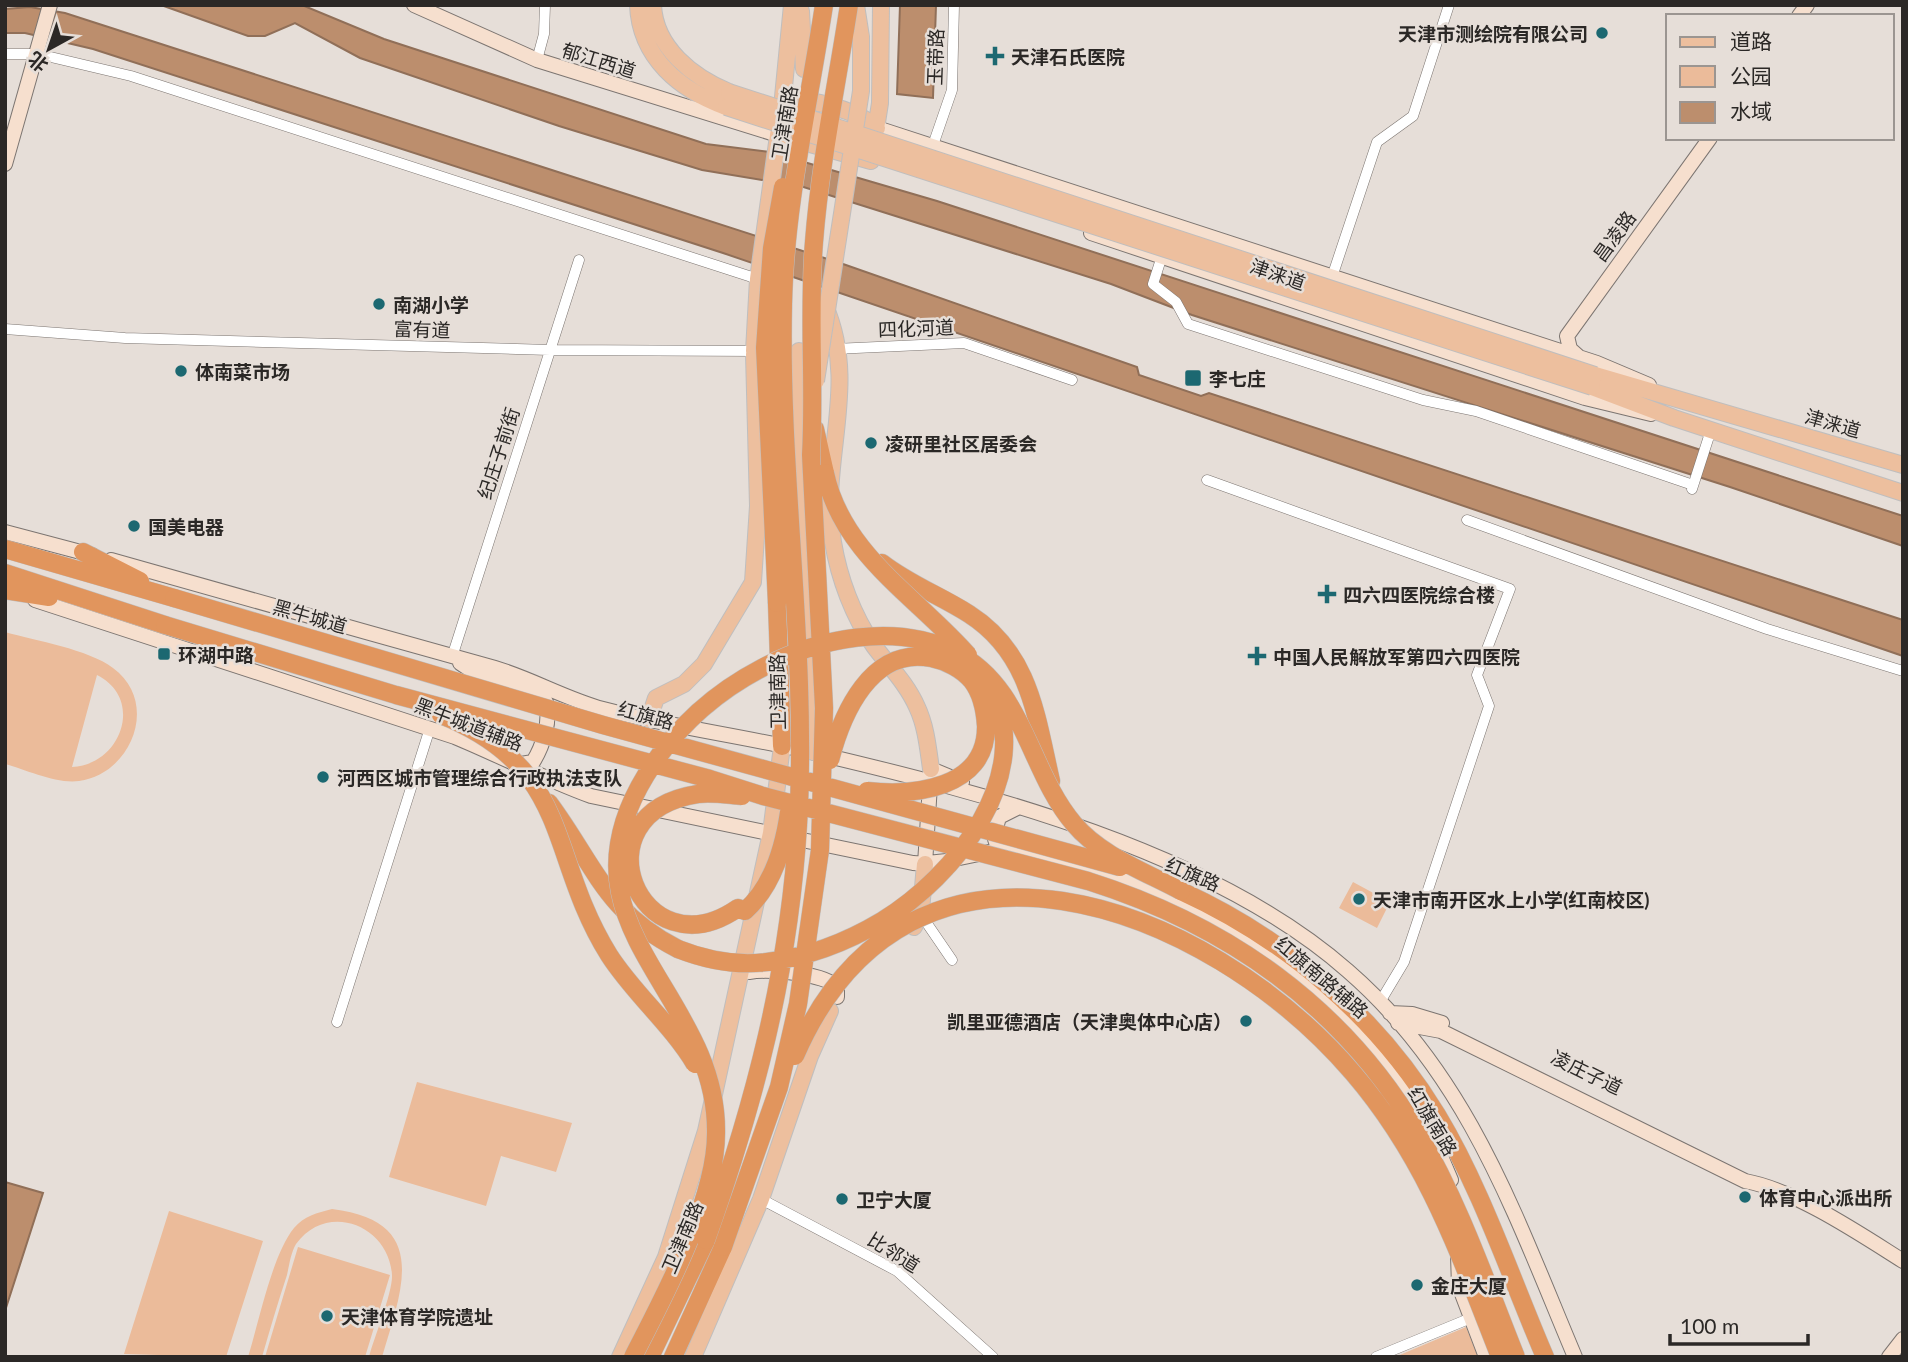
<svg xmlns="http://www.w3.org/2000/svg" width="1908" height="1362" font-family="Lato,'Noto Sans SC',sans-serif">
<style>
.green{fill:#ebbb9a;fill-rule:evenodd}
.water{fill:#bc8e6d;stroke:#906f58;stroke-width:2}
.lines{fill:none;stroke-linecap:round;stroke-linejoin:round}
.street-casing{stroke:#7c7571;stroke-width:11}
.secondary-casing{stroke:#7c7571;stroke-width:16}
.primary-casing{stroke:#bfbebe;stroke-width:18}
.highway-casing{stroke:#bfbebe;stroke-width:19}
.street{stroke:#fff;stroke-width:10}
.secondary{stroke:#f6dfce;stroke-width:14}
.primary{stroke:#edbf9e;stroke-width:16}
.highway{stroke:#e1955d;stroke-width:18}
.primary-bridge-casing{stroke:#bfbebe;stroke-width:18;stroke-linecap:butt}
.highway-bridge-casing{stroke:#bfbebe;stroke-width:19;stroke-linecap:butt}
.primary-bridge{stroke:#edbf9e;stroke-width:16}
.highway-bridge{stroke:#e1955d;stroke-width:18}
.poi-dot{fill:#1c6871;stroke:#e6ded8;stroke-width:2.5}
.labels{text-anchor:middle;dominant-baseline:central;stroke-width:5;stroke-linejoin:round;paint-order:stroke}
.poi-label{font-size:19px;font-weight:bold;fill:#2b2826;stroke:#e6ded8;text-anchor:start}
.street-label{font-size:19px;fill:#2b2826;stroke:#e6ded8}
</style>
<rect width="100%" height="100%" fill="#e6ded8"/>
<path class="green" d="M5 632C36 641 88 649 113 668 160 702 132 774 79 781 56 784 27 770 5 764ZM97 675C145 699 121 765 72 767Z
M1353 882 1390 902 1377 928 1339 908Z
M417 1082 572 1123 556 1172 501 1156 486 1206 389 1177Z
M332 1209C431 1221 402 1289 382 1357H369C374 1338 393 1292 392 1275 389 1225 327 1201 296 1244 291 1252 289 1266 287 1275 278 1302 270 1329 262 1357H248C259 1322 272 1255 294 1228 304 1216 317 1213 332 1209Z
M169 1211 263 1241 226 1357 124 1354Z
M298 1247 390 1275 365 1357H265Z
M1466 1327 1478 1357H1395Z"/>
<path class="water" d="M161 5H302L384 39 706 144 770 152 937 201 1903 516V546L1730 487 1192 315 1111 284 775 178 762 180 702 170 559 126 360 58 295 23 265 36H248Z
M900 5H936L933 98 897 94Z
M30 7 65 13 843 264 1137 367 1139 375 1201 396 1209 393 1903 620V656L723 253 93 49 25 33H5V9Z
M5 1182 43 1193 5 1311Z"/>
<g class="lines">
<g class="street-casing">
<path id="street" d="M5 54H38L131 76 758 279
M537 60 544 34 545 5
M932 148 952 90 954 5
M1162 256 1153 284 1176 302 1188 324 1423 400 1476 411 1693 485
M1331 280 1377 142 1413 116 1449 5
M5 329 125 338 550 350 760 351
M834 349 964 343 1072 380
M1207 480 1510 589 1477 675 1489 706 1404 962 1380 1002
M1692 489 1711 430
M1467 520 1767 629 1903 671
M452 657 579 260
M926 922 952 960
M337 1022 430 728
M761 1199 897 1271 993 1357
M1376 1357 1471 1318"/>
</g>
<g class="secondary-casing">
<path id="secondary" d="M414 5 537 60 778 135
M1799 16 1807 5
M877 128 1597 363 1649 385
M5 164 50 5
M1091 233 1585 398 1651 414
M1579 357 1570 349 1567 336 1710 138
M5 532 92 555
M111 560C239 597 367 632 495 668 532 679 566 699 603 709 672 727 742 736 811 752 985 793 1212 851 1348 971 1468 1075 1515 1215 1575 1357
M35 600 455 737C501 756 544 779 591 796L913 863C949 866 988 846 1019 851 1070 864 1123 877 1172 898 1294 952 1402 1056 1451 1180
M460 663 478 675 546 702C551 721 543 746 533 762L521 764
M996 842 994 836 999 817 1017 808
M925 864 931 769 962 782
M749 972C768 969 827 973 837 988V997
M1390 1013 1412 1014 1442 1023
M1398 1023 1441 1031 1745 1181C1795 1190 1860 1234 1903 1261
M1458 1255 1459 1286 1486 1357
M1889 1357 1903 1339"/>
</g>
<g class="primary-casing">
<path id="primary" d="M638 5C640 58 680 90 726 107
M653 5C655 48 693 77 729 92
M856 5 861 37
M801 11 804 69
M782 102 788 98C816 101 855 109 877 128
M778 135 871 161 880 103 881 5
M825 306C860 387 819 460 833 542 839 578 853 616 874 646 889 666 907 684 917 707 926 726 928 748 931 769
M799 351 813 752
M766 372 754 351 758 279 782 107 792 5
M1595 375 1903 465
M1592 387 1674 418 1903 493
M780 394 800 420
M649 719 656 698 684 684 704 664 753 582 758 506 754 354
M914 927 921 911 925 864
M620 1357 666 1257 706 1131 771 833 782 746
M693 1357 761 1199 810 1056 830 1011"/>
</g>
<g class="highway-casing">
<path id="highway" d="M815 429 825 473
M5 549 174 598
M83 552 140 581
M882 563C909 584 941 596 969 614 1030 653 1036 716 1051 781
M5 573 165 625
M5 590 49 597
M777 603 782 746
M549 803C595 865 604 911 678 949
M1181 891C1286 939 1377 1016 1437 1115 1481 1188 1511 1278 1545 1357
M650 1357 706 1240
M673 1357 723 1247"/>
</g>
<use href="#street" class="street"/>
<use href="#secondary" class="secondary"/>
<use href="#primary" class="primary"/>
<use href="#highway" class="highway"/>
<g class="primary-bridge-casing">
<path id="primary-bridge" d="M729 92 1595 375
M726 107 1592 387
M816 381 861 91V37"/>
</g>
<g class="highway-bridge-casing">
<path id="highway-bridge" d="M825 473C842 554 917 597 968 655
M174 598 603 725 1120 867
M777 603 765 348 772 248 783 187
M165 625 396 695 710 779 763 796 1088 881C1227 925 1343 1006 1418 1133 1459 1203 1486 1282 1516 1357
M441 715C574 769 546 854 609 955 634 994 671 1024 695 1064
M830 760C842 714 871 646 931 658 946 661 962 669 972 681 982 694 985 710 986 726 987 789 913 796 867 791
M742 796C728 795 712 792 698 794 573 813 640 976 738 908L745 911C772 887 784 847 789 812
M678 949C706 960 736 966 767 962 807 957 847 942 882 921 954 877 1038 775 990 686
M795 1056C910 790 1207 903 1353 1073 1427 1159 1459 1253 1500 1357
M706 1240C755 1102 789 972 798 825 808 651 779 478 783 304 785 204 809 104 824 5
M723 1247 779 1087 798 1004 820 850 824 708 811 455C815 384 808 313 814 242 820 163 837 84 849 5
M633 1357C664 1296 716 1201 716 1133 718 991 552 928 646 775 675 728 714 693 762 668 818 638 896 622 955 652 1024 686 1028 770 1074 824 1101 856 1146 872 1181 891"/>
</g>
<use href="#primary-bridge" class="primary-bridge"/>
<use href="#highway-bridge" class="highway-bridge"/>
</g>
<g class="poi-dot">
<circle cx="1602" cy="33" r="7"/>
<path d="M991.5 45.5h7v7h7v7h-7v7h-7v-7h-7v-7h7z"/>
<circle cx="379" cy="304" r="7"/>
<circle cx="181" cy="371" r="7"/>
<rect x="1184" y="369" width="18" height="18" rx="3.5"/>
<circle cx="871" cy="443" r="7"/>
<circle cx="134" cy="526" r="7"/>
<path d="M1323.5 583.5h7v7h7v7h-7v7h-7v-7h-7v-7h7z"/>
<rect x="157" y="647" width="14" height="14" rx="3.5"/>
<path d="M1253.5 645.5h7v7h7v7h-7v7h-7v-7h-7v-7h7z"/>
<circle cx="323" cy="777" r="7"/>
<circle cx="1359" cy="899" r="7"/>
<circle cx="1246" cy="1021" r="7"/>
<circle cx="1745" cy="1197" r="7"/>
<circle cx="842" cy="1199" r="7"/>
<circle cx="1417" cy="1285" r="7"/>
<circle cx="327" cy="1316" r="7"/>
</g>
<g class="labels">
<g class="poi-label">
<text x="1588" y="33" text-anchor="end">天津市测绘院有限公司</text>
<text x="1011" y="56">天津石氏医院</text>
<text x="393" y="304">南湖小学</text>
<text x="195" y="371">体南菜市场</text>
<text x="1209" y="378">李七庄</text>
<text x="885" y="443">凌研里社区居委会</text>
<text x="148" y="526">国美电器</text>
<text x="1343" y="594">四六四医院综合楼</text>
<text x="178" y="654">环湖中路</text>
<text x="1273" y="656">中国人民解放军第四六四医院</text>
<text x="337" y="777">河西区城市管理综合行政执法支队</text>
<text x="1373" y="899">天津市南开区水上小学(红南校区)</text>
<text x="1232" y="1021" text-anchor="end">凯里亚德酒店（天津奥体中心店）</text>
<text x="1759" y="1197">体育中心派出所</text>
<text x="856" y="1199">卫宁大厦</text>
<text x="1431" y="1285">金庄大厦</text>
<text x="341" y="1316">天津体育学院遗址</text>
</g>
<g class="street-label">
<text transform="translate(935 57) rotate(-88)">玉带路</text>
<text transform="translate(599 60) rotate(17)">郁江西道</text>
<text transform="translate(784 123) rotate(-81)">卫津南路</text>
<text transform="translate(1614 236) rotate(-54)">昌凌路</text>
<text transform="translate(1278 274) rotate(19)">津涞道</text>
<text transform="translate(916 328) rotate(-2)">四化河道</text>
<text transform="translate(422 329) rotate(2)">富有道</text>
<text transform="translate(1833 423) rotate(16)">津涞道</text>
<text transform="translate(498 453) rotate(-72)">纪庄子前街</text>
<text transform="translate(310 616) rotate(16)">黑牛城道</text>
<text transform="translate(777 692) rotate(-91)">卫津南路</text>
<text transform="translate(646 715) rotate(15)">红旗路</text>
<text transform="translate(469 724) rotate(21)">黑牛城道辅路</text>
<text transform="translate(1193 874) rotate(23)">红旗路</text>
<text transform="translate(1322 977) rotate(40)">红旗南路辅路</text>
<text transform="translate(1587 1072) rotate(26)">凌庄子道</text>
<text transform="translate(1433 1121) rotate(59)">红旗南路</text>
<text transform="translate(682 1237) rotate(-67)">卫津南路</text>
<text transform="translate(894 1252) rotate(32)">比邻道</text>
</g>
</g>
<rect width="1908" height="1362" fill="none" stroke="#2b2826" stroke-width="14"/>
<rect x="1666" y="14" width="228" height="126" fill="#e6ded8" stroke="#9b9591" stroke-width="2"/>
<rect x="1680" y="37" width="35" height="10" fill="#edbf9e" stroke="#9b9591" stroke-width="2"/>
<text x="1730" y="49" font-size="21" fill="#2b2826">道路</text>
<rect x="1680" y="66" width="35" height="21" fill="#ebbb9a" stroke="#9b9591" stroke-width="2"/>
<text x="1730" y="84" font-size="21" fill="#2b2826">公园</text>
<rect x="1680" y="102" width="35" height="21" fill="#bc8e6d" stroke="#9b9591" stroke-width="2"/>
<text x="1730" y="119" font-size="21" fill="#2b2826">水域</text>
<g transform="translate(49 49) rotate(220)" stroke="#e6ded8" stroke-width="5" paint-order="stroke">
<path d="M0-5L12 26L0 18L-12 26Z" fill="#2b2826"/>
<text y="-10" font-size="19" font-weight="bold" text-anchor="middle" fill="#2b2826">北</text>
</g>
<path d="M1670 1334v10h138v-10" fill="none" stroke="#2b2826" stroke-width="3.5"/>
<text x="1680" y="1334" font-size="21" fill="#2b2826" stroke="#e6ded8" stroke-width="5" paint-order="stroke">100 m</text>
</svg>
